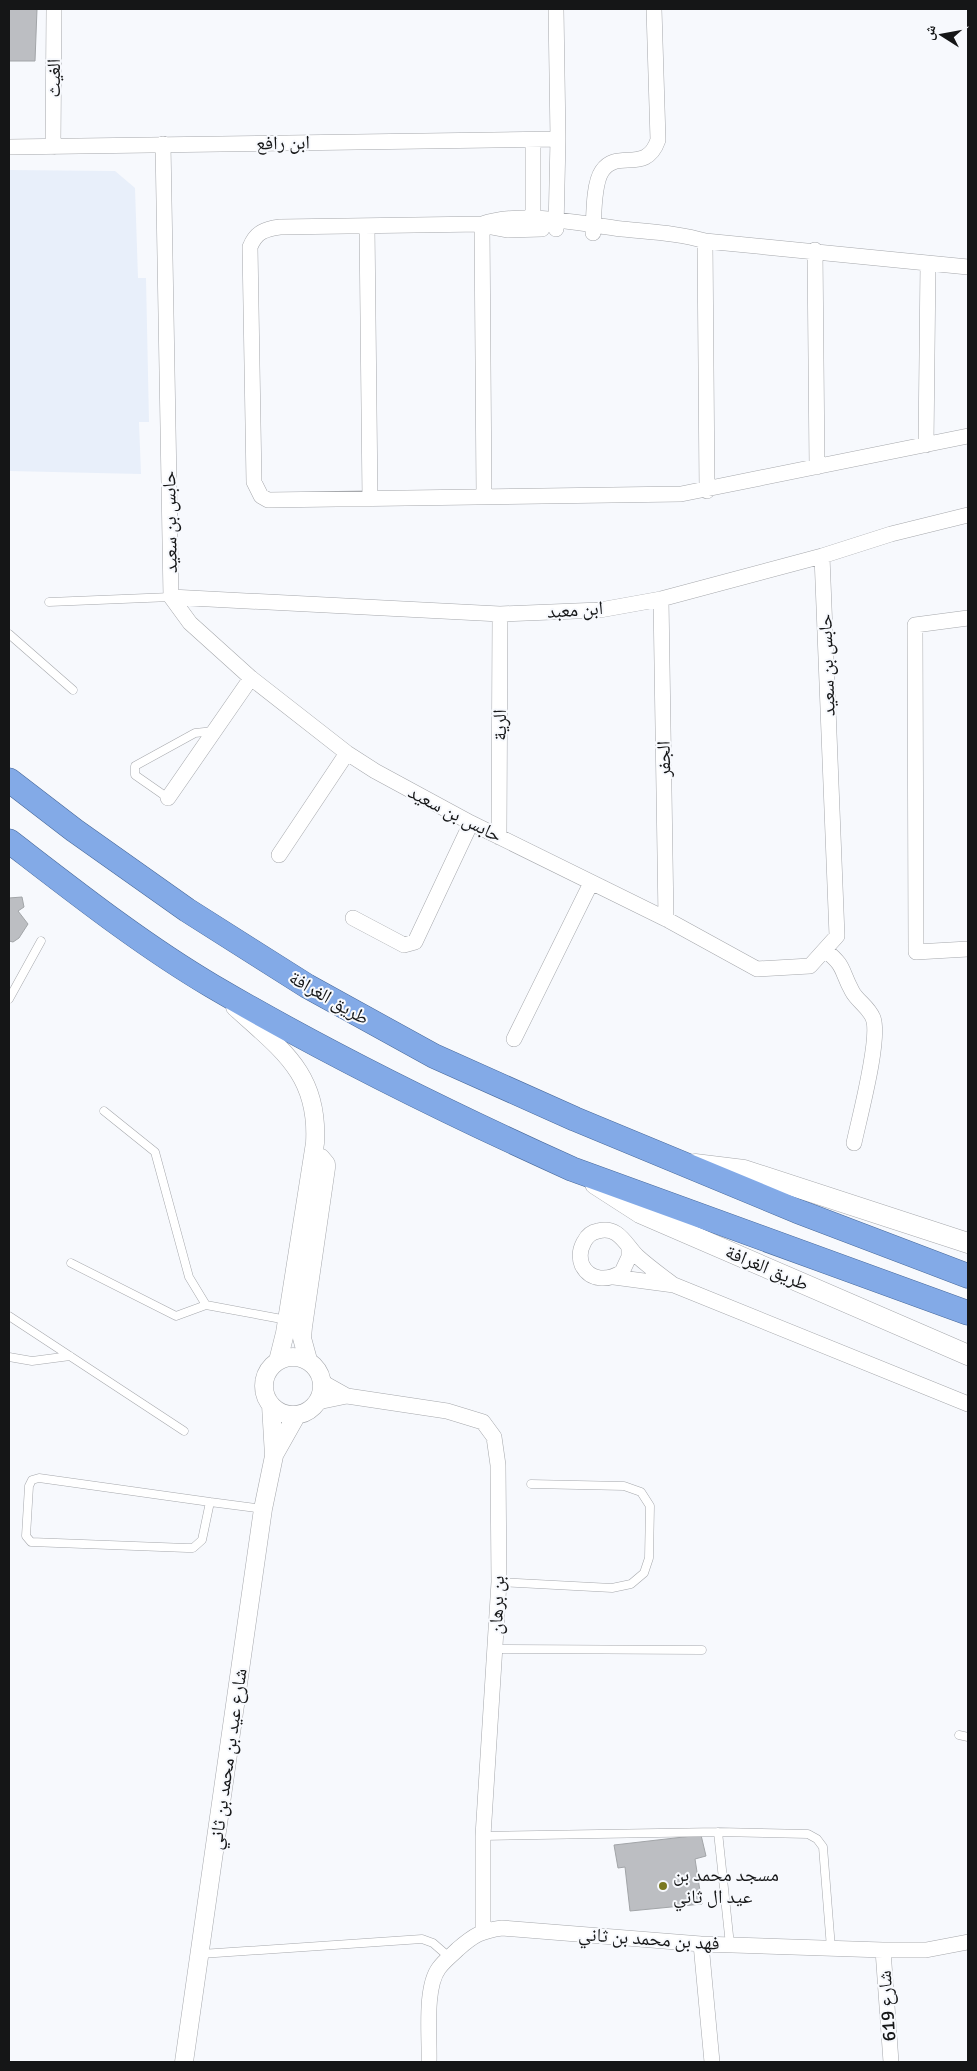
<svg xmlns="http://www.w3.org/2000/svg" width="977" height="2071" font-family="Signika,'Noto Naskh Arabic',sans-serif">
<style>
.built{fill:#e8effa}
.building{fill:#bcbec2;stroke:#a2a5a8}
.lines{fill:none;stroke-linecap:round;stroke-linejoin:round}
.service-casing{stroke:#a6a8ac;stroke-width:9}
.minor-casing{stroke:#a6a8ac;stroke-width:16}
.tertiary-casing{stroke:#a6a8ac;stroke-width:19}
.secondary-casing{stroke:#a6a8ac;stroke-width:21}
.trunk-casing{stroke:#48699a;stroke-width:25}
.service{stroke:#fff;stroke-width:8}
.minor{stroke:#fff;stroke-width:15}
.tertiary{stroke:#fff;stroke-width:18}
.secondary{stroke:#fff;stroke-width:20}
.trunk{stroke:#83aae7;stroke-width:24}
.poi-dot{fill:#7a7920;stroke:#f7f9fd;stroke-width:2}
.labels{text-anchor:middle;dominant-baseline:central;stroke-width:4;stroke-linejoin:round;paint-order:stroke}
.street-label{font-size:19px;fill:#151617;stroke:#f7f9fd}
.poi-label{font-size:19px;fill:#151617;stroke:#f7f9fd;text-anchor:start}
</style>
<rect width="100%" height="100%" fill="#f7f9fd"/>
<path class="built" d="M9 170 115 171 135 188 138 278H146L149 422H139L141 474 9 471Z"/>
<path class="building" d="M9 9H37L35 61H9Z
M22 897 24 907 18 911 28 924 19 938 13 942 9 941V898Z
M701 1835 706 1856 695 1859 702 1904 630 1911 625 1867 618 1868 614 1845Z"/>
<g class="lines">
<g class="service-casing">
<path id="service" d="M49 602 171 597
M9 634 73 690
M168 798 135 775V766L195 733 214 731
M9 999 41 941
M104 1111 155 1152 189 1277 206 1305
M71 1263 176 1316 206 1305 287 1320
M9 1316 184 1431
M9 1357 32 1361 70 1356
M39 1478 210 1502 202 1540 193 1548H187L31 1542 26 1536 29 1486 32 1480Z
M210 1502 263 1509
M499 1582 612 1588 631 1584 644 1573 649 1558 650 1506 641 1492 624 1486 531 1484
M495 1649 702 1650
M959 1735 968 1737
M718 1832 730 1945
M483 1836 718 1832 808 1834 817 1839 823 1847 831 1948
M201 1954 422 1939 433 1943 449 1957"/>
</g>
<g class="minor-casing">
<path id="minor" d="M556 9 558 139 556 229
M163 144 171 597 190 623 251 678 347 753 375 771 471 823 666 919 757 969 810 966 837 936 822 556
M9 147 558 139
M53 147 54 9
M482 224 484 497
M367 226 370 499
M486 226 507 230 542 229
M533 229V140
M593 233C594 217 593 184 602 171 617 148 646 175 658 140L654 9
M705 241 707 491
M815 250 817 467
M968 267 705 241C679 233 650 232 622 229 581 224 522 210 482 224L280 227C265 229 256 232 250 247L254 482 261 496 268 500 681 494 968 436
M926 445 928 263
M171 597 500 614 600 610 661 599 822 556 891 534 968 515
M661 599 666 919
M968 618 915 625 916 952 968 949
M168 798 251 678
M499 837 500 614
M279 855 347 753
M353 918 404 945 415 942 471 823
M825 950C846 967 840 969 852 991 857 1001 868 1006 873 1018 881 1038 859 1119 854 1143
M514 1039 591 883
M629 1248V1257L622 1272C608 1281 590 1281 582 1265 579 1257 580 1249 584 1242 587 1236 592 1232 598 1231 618 1225 626 1245 637 1256 648 1266 659 1274 671 1283
M614 1277 674 1285 968 1404
M322 1382 347 1396
M318 1402 347 1396 447 1411 483 1422 494 1437 498 1465 499 1582 483 1836V1930
M701 1944 712 2062
M883 1950 891 2062
M429 2062C430 2038 424 1988 439 1968 445 1960 452 1955 458 1949 474 1935 481 1931 502 1928L701 1944 883 1950H926L968 1942"/>
</g>
<g class="tertiary-casing">
<path id="tertiary" d="M235 1007C282 1050 319 1074 315 1143L285 1333 278 1361
M264 1386a29 29 0 1 1 58 0a29 29 0 1 1-58 0Z
M308 1360 302 1338 303 1327 326 1168V1164L321 1158 317 1159 312 1164
M274 1455 296 1416
M184 2062 263 1509 274 1456 271 1405"/>
</g>
<g class="secondary-casing">
<path id="secondary" d="M695 1164 744 1170 968 1243
M595 1184 640 1213 968 1355"/>
</g>
<g class="trunk-casing">
<path id="trunk" d="M9 780 74 830 187 910 307 986 434 1056 575 1119 797 1211 968 1276
M9 841C74 891 141 944 212 986 328 1054 450 1114 572 1169L968 1313"/>
</g>
<use href="#service" class="service"/>
<use href="#minor" class="minor"/>
<use href="#tertiary" class="tertiary"/>
<use href="#secondary" class="secondary"/>
<use href="#trunk" class="trunk"/>
</g>
<circle class="poi-dot" cx="663" cy="1886" r="5"/>
<g class="labels">
<g class="street-label">
<text transform="translate(54 78) rotate(-90)">الغيث</text>
<text transform="translate(283 143) rotate(-1)">ابن رافع</text>
<text transform="translate(170 522) rotate(-91)">حابس بن سعيد</text>
<text transform="translate(575 610) rotate(-4)">ابن معبد</text>
<text transform="translate(827 665) rotate(-92)">حابس بن سعيد</text>
<text transform="translate(500 725) rotate(-90)">الرية</text>
<text transform="translate(664 759) rotate(-91)">الجفر</text>
<text transform="translate(455 814) rotate(27)">حابس بن سعيد</text>
<text transform="translate(329 998) rotate(30)">طريق الغرافة</text>
<text transform="translate(767 1268) rotate(23)">طريق الغرافة</text>
<text transform="translate(497 1605) rotate(-88)">بن برهان</text>
<text transform="translate(228 1759) rotate(-82)">شارع عيد بن محمد بن ثاني</text>
<text transform="translate(649 1939) rotate(4)">فهد بن محمد بن ثاني</text>
<text transform="translate(887 2006) rotate(-94)">شارع 619</text>
</g>
<g class="poi-label">
<text x="673" y="1875">مسجد محمد بن<tspan x="673" dy="22">عيد ال ثاني</tspan></text>
</g>
</g>
<rect width="977" height="2071" fill="none" stroke="#151617" stroke-width="20"/>
<g transform="translate(942 35) rotate(281)" stroke="#f7f9fd" stroke-width="4" paint-order="stroke">
<path d="M0-4L9 19L0 12L-9 19Z" fill="#151617"/>
<text y="-8" font-size="14" font-weight="bold" text-anchor="middle" fill="#151617">ش</text>
</g>
</svg>
